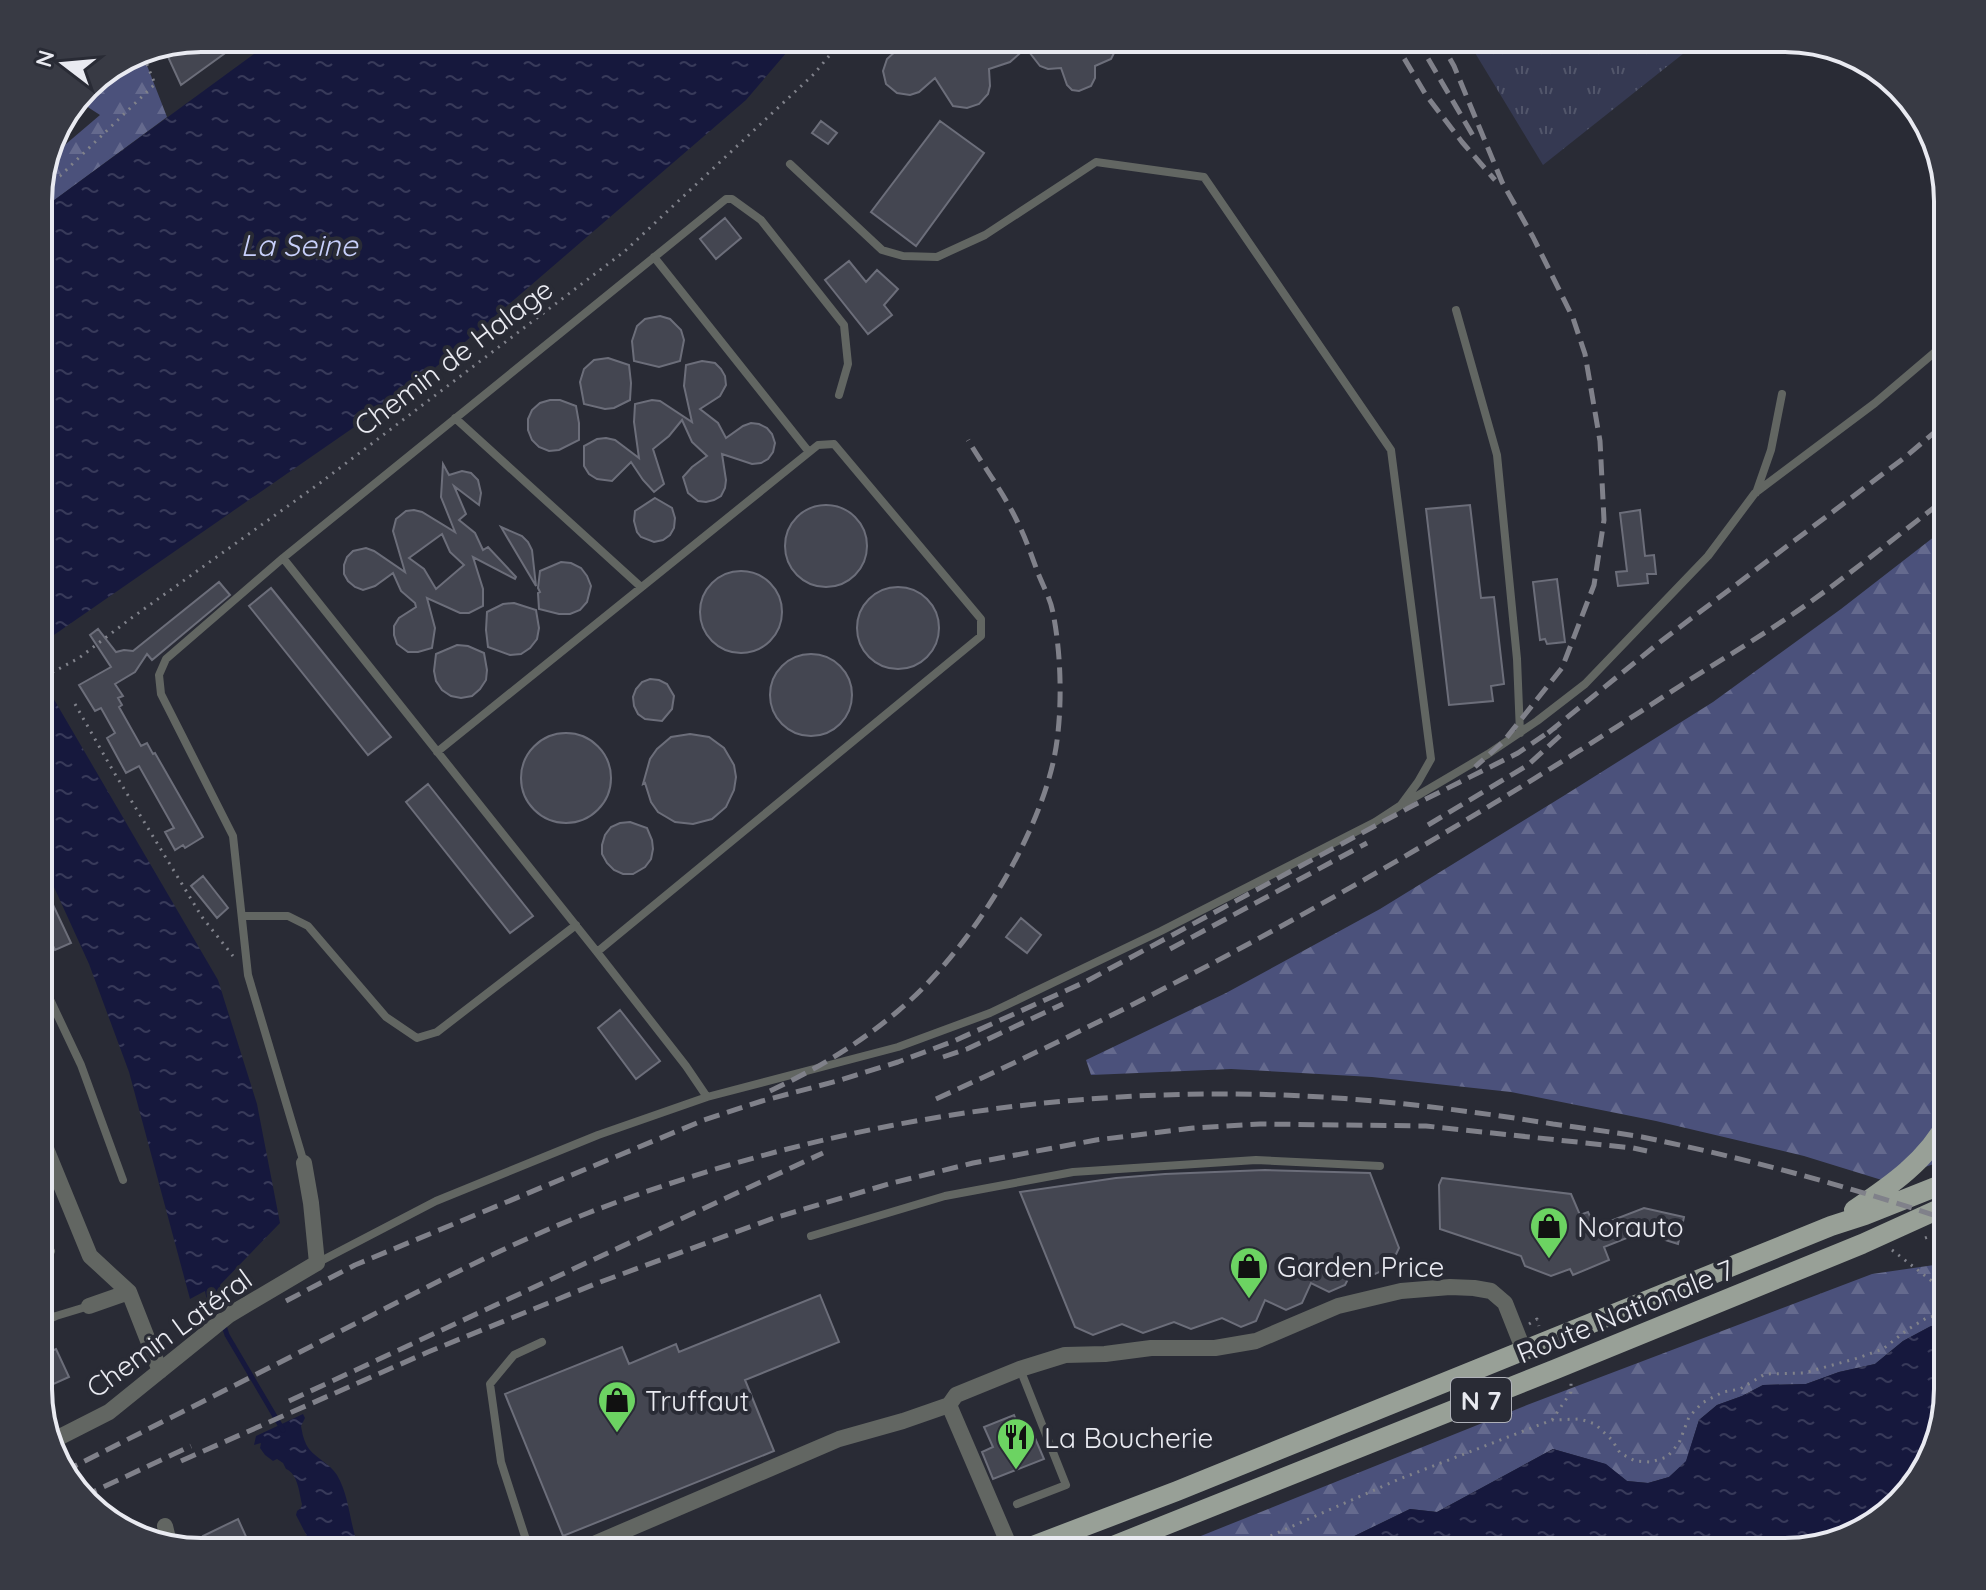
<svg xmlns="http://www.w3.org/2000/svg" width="1986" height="1590" font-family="Quicksand,sans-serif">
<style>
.grass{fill:url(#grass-tufts)}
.forest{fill:url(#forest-firs)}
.water{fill:url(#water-ripples)}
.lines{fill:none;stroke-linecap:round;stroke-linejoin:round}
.stream{stroke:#16183d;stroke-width:5}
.building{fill:#444651;stroke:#6c6e7a;stroke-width:2;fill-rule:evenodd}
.path{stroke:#80828b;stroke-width:3;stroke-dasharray:2 6;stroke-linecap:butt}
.lane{stroke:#626662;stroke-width:8}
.street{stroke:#626662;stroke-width:16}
.primary{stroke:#98a097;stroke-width:20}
.rail{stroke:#80818a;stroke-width:5;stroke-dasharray:16 8;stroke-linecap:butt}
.labels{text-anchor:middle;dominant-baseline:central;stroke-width:8;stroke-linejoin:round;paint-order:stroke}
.shield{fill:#292b35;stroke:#afb1b9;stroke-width:2}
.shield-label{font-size:26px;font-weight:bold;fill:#e9eaf1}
.street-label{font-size:28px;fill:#e9eaf1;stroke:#292b35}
.poi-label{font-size:28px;fill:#e9eaf1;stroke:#292b35;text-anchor:start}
.water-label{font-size:30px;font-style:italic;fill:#c8d0fb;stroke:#292b35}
.rim{fill:none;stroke:#e9eaf1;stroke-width:4}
</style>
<defs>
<pattern id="grass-tufts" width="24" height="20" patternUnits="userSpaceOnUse" patternTransform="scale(2)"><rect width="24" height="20" fill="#353952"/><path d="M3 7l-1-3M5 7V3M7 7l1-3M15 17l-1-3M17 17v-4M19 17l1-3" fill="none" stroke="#52566b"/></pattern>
<pattern id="forest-firs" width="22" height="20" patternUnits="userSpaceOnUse" patternTransform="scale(2)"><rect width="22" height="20" fill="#4b517b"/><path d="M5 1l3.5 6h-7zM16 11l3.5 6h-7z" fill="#656a8e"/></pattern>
<pattern id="water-ripples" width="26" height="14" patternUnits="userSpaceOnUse" patternTransform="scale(2)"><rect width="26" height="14" fill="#16183d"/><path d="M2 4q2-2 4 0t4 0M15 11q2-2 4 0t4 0" fill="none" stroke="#383a5a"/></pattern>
</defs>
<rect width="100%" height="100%" fill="#292b35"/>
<path class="grass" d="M1466 38H1703L1543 165Z"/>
<path class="forest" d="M141 50 167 117 38 212V190L46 161 100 115 77 100 93 79Z
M1948 526V1159L1885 1181 1804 1156 1656 1121 1511 1092 1372 1077 1231 1069 1091 1075 1086 1060 1226 993 1380 909 1565 795 1713 702 1841 609Z
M1948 1263V1325L1931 1326 1903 1341 1875 1364 1839 1372 1806 1384 1763 1385 1742 1396 1717 1405 1699 1420 1686 1462 1669 1477 1648 1483 1627 1481 1605 1464 1553 1449 1437 1512 1410 1509 1340 1543 1327 1552H1161L1527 1405 1872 1274Z"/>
<path class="water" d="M276 38H799L746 100 415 385 38 646V212Z
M38 672 218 980 257 1104 280 1223 220 1285 223 1302 209 1311 205 1291 190 1299 129 1072 89 964 38 852Z
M1948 1325V1390L1939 1442 1908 1496 1857 1535 1785 1552H1327L1340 1543 1410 1509 1437 1512 1553 1449 1606 1464 1627 1481 1648 1483 1669 1477 1686 1461 1699 1420 1717 1405 1742 1396 1763 1385 1806 1384 1839 1372 1875 1364 1903 1341 1931 1326Z
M303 1414 305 1418 301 1426C302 1431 303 1438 306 1444 312 1457 329 1462 337 1475 351 1499 349 1527 361 1552H315L296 1515 297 1511 301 1508 302 1504C299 1492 298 1474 286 1469L283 1463 277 1459 273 1461 265 1455 260 1448 261 1443 254 1445 256 1436Z"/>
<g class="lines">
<path class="stream" d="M216 1301 227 1335 283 1430"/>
</g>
<path class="building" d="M201 38H246L181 85 163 46Z
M915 38H1114L1116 49 1111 59 1095 66V78L1091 86 1079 91 1072 90 1067 85 1061 68 1048 69 1040 66 1026 48 1010 62 989 69 990 86 988 94 979 104 967 108 953 106 935 78 919 92 910 95 897 93 886 84 883 71 887 59 897 50 918 46Z
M821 121 837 133 828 144 812 133Z
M940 121 984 153 916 246 871 212Z
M725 218 741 238 716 259 700 239Z
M849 261 866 282 877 270 898 289 884 305 892 315 868 334 825 280Z
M660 316 670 319 681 330 684 340 680 361 659 367 634 361 632 341 637 326 645 319Z
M608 358 629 365 631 383 630 400 614 408 605 409 584 404 580 382 584 369 594 360Z
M702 361 715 363 721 369 725 376 726 385 720 396 700 409 718 423 726 438 743 426 751 423 759 424 767 428 772 434 775 443 773 452 768 459 761 463 752 464 722 454 726 480 725 488 721 496 714 500 706 502 698 501 688 493 683 477 692 467 707 456 692 442 682 420 669 436 653 449 664 484 654 492 643 480 631 462 612 481 597 479 589 474 584 466V446L597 439 606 438 615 440 639 458 634 422 635 404 652 400 660 401 692 422 684 386 686 365Z
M550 400H560L576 406 579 423V440L559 450 549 451 539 447 532 440 528 430V419L532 410 540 403Z
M443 464 449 475 462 471 471 473 478 480 481 493 479 505 454 486 466 514 459 520 475 533 483 550 488 547 516 577 515 579 473 557 483 589V606L469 613H460L427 598 435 628 432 648 418 652H408L397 644 394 635V626L399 618 416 607 415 603 401 591 393 573 375 586 363 590 355 587 348 581 344 574V565L347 557 353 551 366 548 374 551 405 572 393 531 396 519 406 511 414 510 422 512 455 532 441 497ZM442 534 450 552 464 565 436 589 424 569 409 558Z
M655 498 672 508 675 518 674 528 670 535 663 540 654 542 641 537 637 532 634 521 635 511Z
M785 546a41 41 0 1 1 82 0a41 41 0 1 1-82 0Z
M1470 505 1481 598 1494 597 1504 684 1491 686 1493 701 1449 705 1426 509Z
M1640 510 1645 556 1654 555 1656 574H1647L1648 583 1618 586 1616 572 1627 571 1620 513Z
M501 527 522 536 528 542 532 550 536 586Z
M561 562 571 563 581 568 587 576 591 586 587 602 580 610 570 614H559L539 609 538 593 540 592 538 588 540 571Z
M700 612a41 41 0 1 1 82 0a41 41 0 1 1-82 0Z
M1557 579 1565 642 1547 644 1545 639 1540 640 1533 582Z
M219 582 230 595 152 660 147 654 135 672 115 684 123 696 118 698 122 705 119 707 141 746 147 743 153 754 155 753 203 837 185 848 183 845 175 850 165 832 174 828 139 766 126 773 107 738 115 733 101 708 95 711 79 685 111 667 90 635 98 629 116 652 124 650 133 651Z
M857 628a41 41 0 1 1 82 0a41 41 0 1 1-82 0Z
M271 588 391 737 368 755 249 606Z
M514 603 536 610 539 628 537 639 530 648 521 654 510 655 488 647 486 630 487 612 503 604Z
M457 645 468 646 484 653 487 670 486 680 480 689 472 696 461 698 451 696 442 690 436 681 434 671 436 654Z
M770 695a41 41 0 1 1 82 0a41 41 0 1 1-82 0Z
M650 679 659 680 667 684 674 696 672 709 662 721 645 719 638 714 634 706 633 697 636 689 642 682Z
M521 778a45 45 0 1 1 90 0a45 45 0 1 1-90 0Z
M690 734 709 737 724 748 734 765 736 777 734 790 726 807 712 819 693 824 675 822 658 812 651 802 645 783 643 784 650 759 657 749 671 737Z
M428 784 533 916 510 933 406 802Z
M630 822 647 828 652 840 653 849 651 859 645 867 633 874H623L614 870 607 863 602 854V845L605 835 611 827 620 823Z
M38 873 71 943 55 950 38 914Z
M203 876 228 908 217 918 191 886Z
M1021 918 1041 935 1027 953 1006 937Z
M620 1010 660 1061 636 1079 598 1028Z
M1265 1170 1370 1173 1399 1248 1390 1267 1375 1274 1355 1265 1345 1285 1329 1292 1311 1283 1302 1303 1286 1310 1265 1300 1256 1321 1241 1327 1222 1318 1191 1329 1174 1322 1143 1333 1122 1324 1093 1335 1075 1327 1020 1192 1116 1178 1165 1174Z
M1442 1178 1571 1194 1580 1215 1588 1212 1595 1227 1644 1208 1684 1217 1678 1244 1665 1240 1659 1225 1604 1247 1609 1260 1573 1275 1570 1269 1551 1276 1525 1266 1521 1256 1440 1229 1439 1185Z
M820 1295 839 1342 745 1380 774 1451 563 1536 505 1394 622 1347 629 1364 676 1344 679 1352Z
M56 1349 69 1377 38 1391V1357Z
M1014 1415 1022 1435 1032 1431 1044 1459 993 1479 982 1452 993 1447 984 1427Z
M238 1519 253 1552H210L203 1536Z"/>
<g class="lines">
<path class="path" d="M39 188 60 176 155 84 141 50
M38 680 79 658 130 619 320 483 625 251 814 74 844 38
M75 704 112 769 202 917 233 956
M1925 1238 1948 1230
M1892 1250 1933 1282 1948 1290
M1529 1324 1537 1319 1539 1326
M1552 1420 1571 1392V1381
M968 1552 988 1542
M1234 1552 1397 1480 1552 1420 1580 1419 1595 1424 1612 1440 1620 1453 1635 1461 1651 1462 1667 1457 1679 1443 1689 1417 1702 1403 1723 1392 1740 1389 1765 1374 1804 1373 1858 1358 1883 1349 1907 1330 1928 1317 1948 1315"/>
<path class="lane" d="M654 257 809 452
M1456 310 1497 455 1517 659 1520 733
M455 418 641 587
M1756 493 1771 450 1782 394
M283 558 166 659 159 675 161 694 233 836 248 975 304 1163
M437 752 818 445 834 444 981 619V636L597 952
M1405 803 1488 754 1537 721 1585 684 1708 556 1755 493 1875 403 1948 341
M242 916H288L308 926 386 1017 417 1038 437 1032 576 925
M38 967 46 991 81 1065 123 1180
M707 1097 686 1066 597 952 283 558 726 199H732L761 220 844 325 848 364 839 395
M811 1236 945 1196 1073 1172 1256 1160 1380 1166
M38 1256 51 1251
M317 1263 436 1201 598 1135 707 1097 898 1047 990 1013 1161 931 1375 822 1401 805 1418 782 1431 759 1391 450 1204 177 1096 162 985 235 937 257 903 256 882 250 790 164
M38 1324 56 1316 89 1306
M1017 1504 1066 1485 1020 1369
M530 1552 501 1462 490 1384 514 1355 542 1342"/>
<path class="street" d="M38 1129 90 1256 129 1292 160 1371
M89 1306 129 1292
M949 1405 1012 1552
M50 1442 109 1412 229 1315 317 1263 311 1203 304 1163
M165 1526 170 1547
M575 1552 839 1439 903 1421 949 1405 956 1395 1020 1369 1065 1355 1105 1354 1151 1348H1215L1256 1341 1338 1306 1401 1291 1450 1287 1474 1288 1491 1291 1505 1303 1524 1351"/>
<path class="primary" d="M1854 1210C1890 1186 1928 1160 1948 1120
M1017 1552 1177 1491 1831 1226 1865 1215 1948 1182
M1098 1552 1556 1369 1862 1244 1948 1205"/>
<path class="rail" d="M1392 38 1426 95 1462 142 1495 180
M1416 38 1475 139
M1438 38 1454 66 1502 182 1533 237 1573 318 1585 354 1600 441 1604 520 1594 585 1562 668 1503 742 1475 767
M1548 733 1660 642 1904 458 1948 421
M1428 825 1528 765 1563 733
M1170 949 1367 843
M943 1057 967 1049 1063 1004
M770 1091C815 1070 859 1044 898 1011 965 955 1033 849 1053 763 1063 720 1062 657 1053 613 1051 600 1043 586 1038 573 1032 557 1026 539 1018 523 1005 495 984 467 968 440
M936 1099C1190 984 1433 847 1666 695 1715 663 1766 634 1813 600 1859 567 1903 531 1948 497
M286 1301 355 1265 704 1120 762 1101 837 1081 898 1062 954 1041 1085 982 1414 805 1518 753 1556 727
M289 1401 823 1153
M181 1461 428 1352 595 1284 774 1218 892 1183 973 1163 1096 1140 1193 1128 1260 1124 1426 1126 1633 1148 1647 1151
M63 1472C154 1426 246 1380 337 1333 420 1291 501 1247 588 1213 792 1134 1009 1093 1228 1094 1337 1094 1446 1107 1553 1124 1583 1128 1612 1132 1642 1137 1745 1158 1848 1186 1948 1220
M82 1497 191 1446"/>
</g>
<defs>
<g id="shop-pin" transform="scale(2)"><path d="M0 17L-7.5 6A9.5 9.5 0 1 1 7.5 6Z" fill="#6cd362" stroke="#292b35"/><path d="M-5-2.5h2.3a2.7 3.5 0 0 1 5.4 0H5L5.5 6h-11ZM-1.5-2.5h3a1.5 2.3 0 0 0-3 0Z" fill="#111"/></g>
<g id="restaurant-pin" transform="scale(2)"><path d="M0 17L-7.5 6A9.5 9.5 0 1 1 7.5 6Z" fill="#6cd362" stroke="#292b35"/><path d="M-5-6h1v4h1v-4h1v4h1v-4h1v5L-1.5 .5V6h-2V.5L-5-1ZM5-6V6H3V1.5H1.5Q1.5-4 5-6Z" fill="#111"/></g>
</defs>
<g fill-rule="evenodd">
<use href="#shop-pin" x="1549" y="1226"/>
<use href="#shop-pin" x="1249" y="1266"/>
<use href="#shop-pin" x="617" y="1400"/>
<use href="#restaurant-pin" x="1016" y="1437"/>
</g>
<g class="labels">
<rect class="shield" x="1451" y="1378" width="60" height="44" rx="6"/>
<g class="shield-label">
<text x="1481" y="1400">N 7</text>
</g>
<g class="street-label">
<text transform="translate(453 357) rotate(-37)">Chemin de Halage</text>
<text transform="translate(1625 1311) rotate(-22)">Route Nationale 7</text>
<text transform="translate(169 1333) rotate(-36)">Chemin Latéral</text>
</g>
<g class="poi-label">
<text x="1577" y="1226">Norauto</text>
<text x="1277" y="1266">Garden Price</text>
<text x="645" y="1400">Truffaut</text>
<text x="1044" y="1437">La Boucherie</text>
</g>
<g class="water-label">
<text x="299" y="245">La Seine</text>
</g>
</g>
<path d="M0 0H1986V1590H0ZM201 52H1785A149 149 0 0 1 1934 201V1389A149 149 0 0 1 1785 1538H201A149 149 0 0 1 52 1389V201A149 149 0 0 1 201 52Z" fill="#383a44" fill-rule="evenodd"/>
<path class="rim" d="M201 52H1785A149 149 0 0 1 1934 201V1389A149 149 0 0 1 1785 1538H201A149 149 0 0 1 52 1389V201A149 149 0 0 1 201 52Z"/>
<g transform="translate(64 64) rotate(286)" stroke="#292b35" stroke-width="6" paint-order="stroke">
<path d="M0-6L14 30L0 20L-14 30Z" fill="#e9eaf1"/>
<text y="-12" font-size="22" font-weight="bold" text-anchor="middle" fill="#e9eaf1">N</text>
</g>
</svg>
